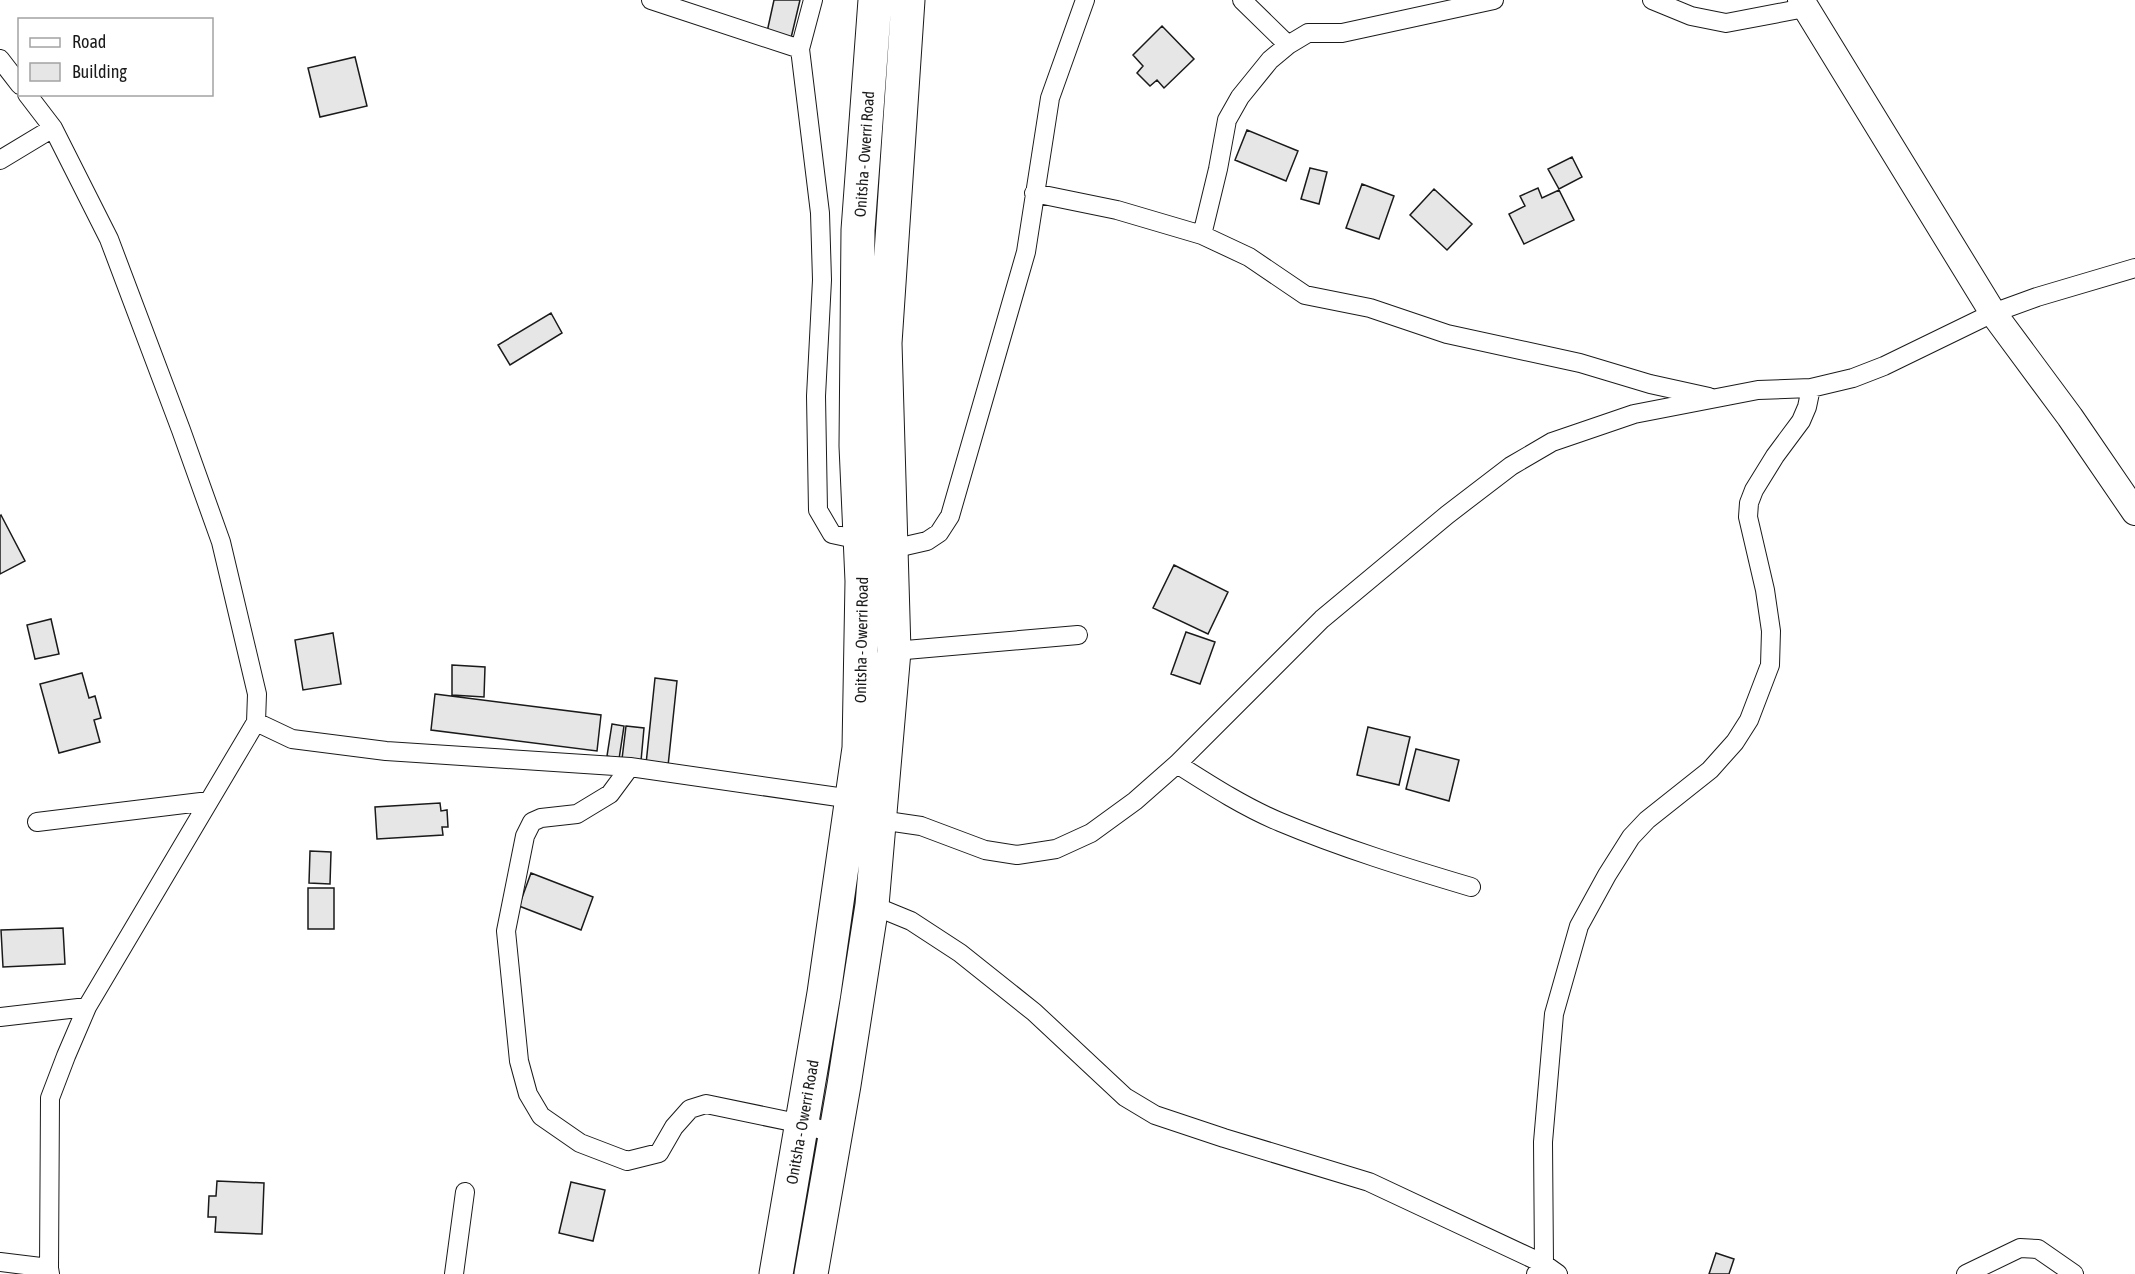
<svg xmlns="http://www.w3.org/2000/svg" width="2135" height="1274" font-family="'Asap Condensed',sans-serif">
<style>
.building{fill:#e6e6e6;stroke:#1a1a1a;stroke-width:1.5}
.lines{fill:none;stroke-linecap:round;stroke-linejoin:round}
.street-casing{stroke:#1a1a1a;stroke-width:20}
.secondary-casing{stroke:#1a1a1a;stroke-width:28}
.highway-casing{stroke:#1a1a1a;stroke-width:35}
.street{stroke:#fff;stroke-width:18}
.secondary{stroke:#fff;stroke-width:26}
.highway{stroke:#fff;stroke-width:33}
.labels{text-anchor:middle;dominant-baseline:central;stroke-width:4.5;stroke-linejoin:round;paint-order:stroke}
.street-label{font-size:16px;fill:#1a1a1a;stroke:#fff}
</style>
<rect width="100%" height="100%" fill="#fff"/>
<path class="building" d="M774 0H800L791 38 767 32Z
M1162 26 1194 59 1164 88 1157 80 1150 86 1137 73 1143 66 1133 55Z
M355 57 367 106 320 117 308 68Z
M1247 130 1298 151 1286 181 1235 160Z
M1572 157 1582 177 1559 189 1548 169Z
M1310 168 1327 172 1319 204 1301 199Z
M1362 184 1394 196 1379 239 1346 228Z
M1538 188 1542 198 1559 190 1574 220 1524 244 1509 214 1525 206 1520 196Z
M1434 189 1472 224 1447 250 1410 215Z
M551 313 562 333 510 365 498 345Z
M1 515 25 561 0 574V516Z
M1174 565 1228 592 1208 634 1153 608Z
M51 619 59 654 35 659 27 625Z
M1186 632 1215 642 1200 684 1171 674Z
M333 633 341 684 303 690 295 640Z
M452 665 485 667 484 697 452 695Z
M82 673 89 698 95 696 101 718 94 720 100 742 59 753 40 684Z
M655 678 677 681 668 766 646 764Z
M435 694 601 715 597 751 431 730Z
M612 724 624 726 619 759 607 756Z
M626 726 644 728 641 761 622 759Z
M1368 727 1410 737 1399 785 1357 775Z
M1416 749 1459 760 1449 801 1406 789Z
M440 803 441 811 447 810 448 827H442L443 835 377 839 375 807Z
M310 851 331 852 330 884 309 883Z
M531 873 593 897 581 930 519 906Z
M308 888H334V929H308Z
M63 928 65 964 3 967 1 930Z
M217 1181 264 1183 262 1234 215 1232 216 1217H208L209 1196H216Z
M571 1182 605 1190 593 1241 559 1233Z
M1716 1253 1734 1259 1729 1274H1709Z"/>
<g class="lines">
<g class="street-casing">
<path id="street" d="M651 0 800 49
M813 0 800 49 820 213 822 280 816 396 818 510 832 534 860 540
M1242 0 1288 45
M1652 0 1691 16 1726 23 1805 8
M0 59 20 85
M27 94 53 128 109 239 181 430 221 542 257 694 256 722 292 739 386 751 630 767 852 799
M0 160 53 128
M1034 193 1117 210 1202 235 1249 257 1305 295 1370 308 1447 334 1580 363 1650 384 1709 397
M1202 235 1218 169 1227 120 1240 97 1270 60 1288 45 1308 33H1342L1494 0
M892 549 927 541 939 533 950 516 1026 252 1050 98 1085 0
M894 651 1078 635
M1177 764C1210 785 1244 807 1280 822 1342 848 1407 868 1471 887
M630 767 610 794 577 814 541 818 532 822 525 836 506 931 519 1061 528 1094 541 1116 580 1143 627 1161 659 1153 674 1127 690 1109 706 1104 802 1124 836 1134
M880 820 921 826 985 850 1017 855 1056 849 1091 833 1135 801 1177 764 1322 619 1447 515 1511 466 1552 442 1634 414 1758 390 1811 388 1853 378 1884 366 1993 313 2037 297 2135 268
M37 822 209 801
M872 905 911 921 960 953 1034 1012 1125 1097 1155 1115 1224 1138 1369 1182 1544 1264 1558 1274
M0 1017 87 1007
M0 1262 49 1268
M50 1274 49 1268 50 1098 66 1056 87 1007 256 722
M454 1274 465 1192
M1536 1274 1544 1264 1543 1142 1554 1014 1579 926 1607 875 1631 837 1647 820 1710 770 1735 742 1749 720 1770 665 1771 631 1765 590 1748 517 1749 503 1754 490 1775 456 1801 421 1807 407 1811 388
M1966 1274 2020 1248 2038 1249 2074 1274"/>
</g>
<g class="secondary-casing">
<path id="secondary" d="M1801 0 1993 313 2070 417 2135 512"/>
</g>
<g class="highway-casing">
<path id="highway" d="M776 1274 824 993 859 748 862 581 856 446 858 230 875 0
M811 1274 844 1085 872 905 894 651 885 343 908 0"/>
</g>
<use href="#street" class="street"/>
<use href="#secondary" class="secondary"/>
<use href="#highway" class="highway"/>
</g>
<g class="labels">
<g class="street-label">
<text transform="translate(864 154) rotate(-86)">Onitsha - Owerri Road</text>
<text transform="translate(861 640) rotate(-89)">Onitsha - Owerri Road</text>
<text transform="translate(802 1122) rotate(-80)">Onitsha - Owerri Road</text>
</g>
</g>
<rect x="18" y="18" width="195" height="78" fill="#ffffff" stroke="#a3a3a3" stroke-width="1.5"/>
<rect x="30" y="38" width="30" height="9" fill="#ffffff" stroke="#a3a3a3" stroke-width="1.5"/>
<text x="72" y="48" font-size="18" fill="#1a1a1a">Road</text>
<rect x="30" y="63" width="30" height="18" fill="#e6e6e6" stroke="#a3a3a3" stroke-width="1.5"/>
<text x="72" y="78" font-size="18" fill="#1a1a1a">Building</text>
</svg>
